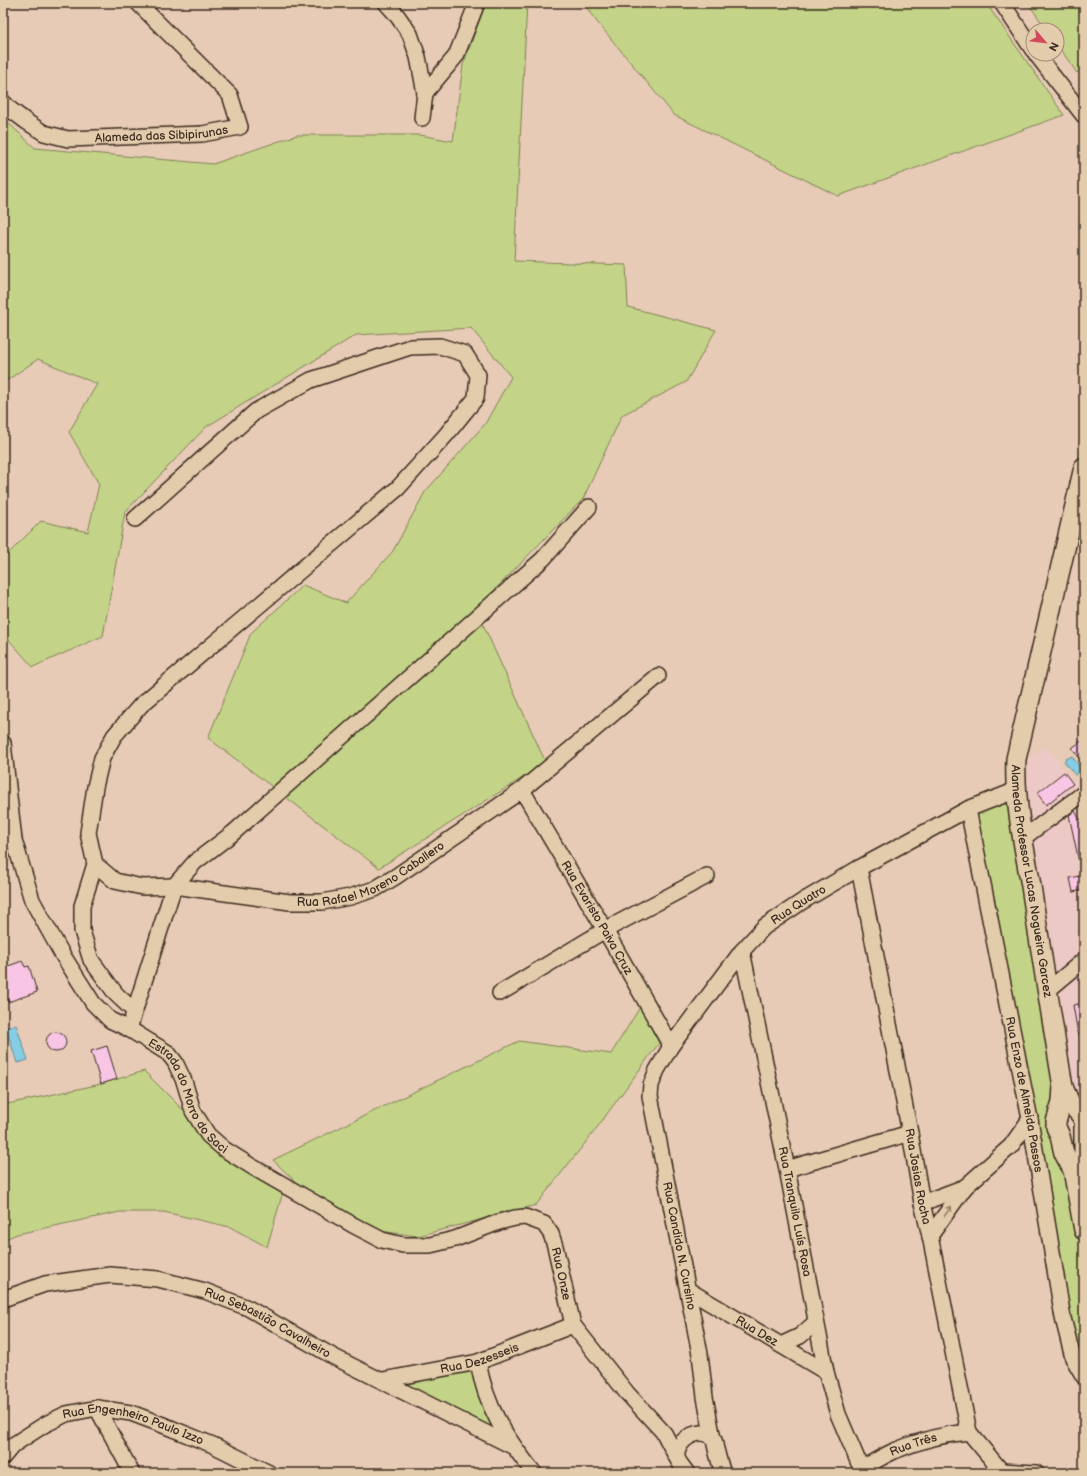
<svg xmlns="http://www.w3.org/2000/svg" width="1087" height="1476" font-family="'Balsamiq Sans',sans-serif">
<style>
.built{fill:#ecc9c4}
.green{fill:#c3d488;stroke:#7f7f53}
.water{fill:#84cde5;stroke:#678c95}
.building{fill:#f8c5e4;stroke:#3b2a1e}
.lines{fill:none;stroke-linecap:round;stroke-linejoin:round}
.minor-casing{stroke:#3b2a1e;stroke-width:18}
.major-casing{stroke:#3b2a1e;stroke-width:22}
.minor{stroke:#e3ccac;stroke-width:15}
.major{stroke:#e3ccac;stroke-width:19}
.oneway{stroke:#8f7b65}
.labels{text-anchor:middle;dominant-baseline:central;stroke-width:3;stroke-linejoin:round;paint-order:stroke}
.street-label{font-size:12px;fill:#3b2a1e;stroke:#e3ccac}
</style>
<rect width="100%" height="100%" fill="#e7cbb7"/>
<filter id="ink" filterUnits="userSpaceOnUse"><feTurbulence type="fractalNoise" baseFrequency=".025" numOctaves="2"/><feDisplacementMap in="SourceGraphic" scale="8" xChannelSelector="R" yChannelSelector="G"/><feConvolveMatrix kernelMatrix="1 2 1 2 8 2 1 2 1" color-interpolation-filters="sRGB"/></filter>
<g filter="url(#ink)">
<path class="built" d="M1045 746 1084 793 1066 806 1084 890V1100L1070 1103 1016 768Z"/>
<path class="green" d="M486 3H527L514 261 626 265 628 307 716 330 686 382 622 415 583 499 476 609 546 763 379 868 208 738 251 633 303 585 346 603 393 551 425 492 485 424 511 377 471 328 356 335 206 427 125 512 103 636 33 667 3 633V559L41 521 88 532 99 484 69 432 97 384 38 359 3 383V118L35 148 213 164 297 135H420L453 141 463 65Z
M584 3H986L1064 115 838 196 674 115 593 17Z
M1028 3H1084V67L1077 73 1057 44V30H1047Z
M1014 793 1062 1101 1056 1122 1084 1235V1381L1074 1358 973 810Z
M640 1007 659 1043 593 1133 536 1205 418 1236 379 1231 303 1189 273 1160 519 1041 611 1054Z
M144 1071 208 1135 285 1185 267 1247 230 1227 164 1212H120L17 1234 3 1240V1105L101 1084Z
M478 1362 514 1447 383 1380Z"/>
<path class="water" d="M1072 756 1081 769 1080 772 1075 775 1064 761 1066 759Z
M16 1025 28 1060 17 1063 6 1028Z"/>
<path class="building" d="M1084 739V764L1072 748Z
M1064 772 1073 784 1046 805 1037 793Z
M1075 811 1080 820 1084 817V862H1079L1069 815Z
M1080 876 1083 890 1073 892 1070 878Z
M22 961 25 967 29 966 37 992 8 1002 3 985V968Z
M1084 1003V1034H1078L1073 1005Z
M46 1042a10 10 0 1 1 20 0a10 10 0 1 1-20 0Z
M107 1046 117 1079 101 1084 91 1051Z"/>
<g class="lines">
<g class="minor-casing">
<g id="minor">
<path d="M386 3 396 14 410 34 418 57 425 93 422 118"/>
<path d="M1002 3 1033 50"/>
<path d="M1036 54 1084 116"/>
<path d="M425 93 456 56 477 3"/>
<path id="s1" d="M3 102 11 110 27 122 44 133 68 139 202 134 240 127 230 95 138 3"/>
<path id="s2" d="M135 519 256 411 311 380 410 347 440 346 465 354 478 375 476 398 446 435 398 488 141 705 114 736 102 758 95 787 88 833 95 864 115 881 142 887 174 886 290 902H322L350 897 375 889 395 877 522 790 658 676"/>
<path id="s3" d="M3 743 14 840 32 900 62 954 93 1003 110 1020 129 1029 168 1053 175 1062 184 1081 193 1111 208 1135 224 1149 251 1166 353 1225 382 1240 403 1245H430L455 1239 499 1222 515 1218 525 1217 544 1224 551 1234 555 1246 573 1325 627 1393 664 1433 677 1458"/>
<path id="s4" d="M522 790 605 930 671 1046"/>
<path id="s5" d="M968 809 1030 1119 1063 1318 1073 1358 1084 1377"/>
<path d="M1023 838 1084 793"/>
<path d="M95 864 82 906V931L91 960 116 994 134 1011"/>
<path id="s6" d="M859 868 910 1133 922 1203 930 1236 969 1432 1003 1473"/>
<path id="s7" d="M742 951 787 1169 826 1372 838 1414 863 1473"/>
<path d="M1047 991 1084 960"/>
<path d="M500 993 605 930 707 876"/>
<path d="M129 1029 174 886 195 862 233 833 543 559 589 507"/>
<path d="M787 1169 910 1133"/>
<path d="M922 1203 965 1187"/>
<path d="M930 1236 965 1187 1011 1146 1030 1119"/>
<path id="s8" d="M688 1290 826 1372"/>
<path id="s9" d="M3 1299 45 1284 110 1275 158 1279 205 1291 248 1308 334 1357 514 1447"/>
<path d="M781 1345 800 1336 816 1322"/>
<path d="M478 1362C486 1408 506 1438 534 1473"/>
<path id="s10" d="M383 1380 478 1362 573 1325"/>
<path d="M97 1408 132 1473"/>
<path id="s11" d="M713 1439 705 1397 700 1354 650 1096 651 1085 657 1070 671 1046 742 951 764 927 803 901 859 868 968 809 1017 790"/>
<path id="s12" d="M3 1457 13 1445 44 1425 66 1414 97 1408 131 1413 163 1425 213 1445 269 1473"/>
<path id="s13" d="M861 1469C872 1463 883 1456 894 1451 918 1441 943 1434 969 1432"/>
<path d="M1001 1471 1036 1473"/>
<path d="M687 1473C684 1468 678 1463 677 1457 675 1438 705 1424 714 1440 715 1442 715 1446 716 1449 718 1457 720 1465 723 1473"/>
</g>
</g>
<g class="major-casing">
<g id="major">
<path id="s14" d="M1084 467 1016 759C1014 800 1024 846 1031 886 1041 953 1052 1020 1063 1087L1070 1103 1081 1115 1084 1122"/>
<path d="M1063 1087 1062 1101 1056 1122V1127L1060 1136 1064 1153 1073 1170 1084 1230"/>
<path d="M1084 1128V1161"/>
</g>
</g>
<use href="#minor" class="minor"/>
<use href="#major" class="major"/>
</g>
<defs><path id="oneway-shaft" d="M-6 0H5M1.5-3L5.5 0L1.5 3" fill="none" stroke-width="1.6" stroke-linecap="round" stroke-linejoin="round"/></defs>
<use class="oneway" href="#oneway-shaft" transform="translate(948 1211) rotate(-55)"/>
</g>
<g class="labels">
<g class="street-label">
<text stroke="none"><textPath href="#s1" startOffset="170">Alameda das Sibipirunas</textPath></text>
<text stroke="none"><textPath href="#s2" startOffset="1354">Rua Rafael Moreno Caballero</textPath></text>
<text stroke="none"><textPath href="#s14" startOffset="423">Alameda Professor Lucas Nogueira Garcez</textPath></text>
<text stroke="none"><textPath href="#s11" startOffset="596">Rua Quatro</textPath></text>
<text stroke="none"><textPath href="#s4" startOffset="148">Rua Evaristo Paiva Cruz</textPath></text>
<text stroke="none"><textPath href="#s5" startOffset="291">Rua Enzo de Almeida Passos</textPath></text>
<text stroke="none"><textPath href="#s3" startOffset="418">Estrada do Morro do Saci</textPath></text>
<text stroke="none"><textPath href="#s6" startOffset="314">Rua Josias Rocha</textPath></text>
<text stroke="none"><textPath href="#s7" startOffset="266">Rua Tranquilo Luís Rosa</textPath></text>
<text transform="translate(679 1246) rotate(79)">Rua Candido N. Cursino</text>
<text stroke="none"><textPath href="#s3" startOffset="888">Rua Onze</textPath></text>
<text stroke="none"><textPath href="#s9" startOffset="277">Rua Sebastião Cavalheiro</textPath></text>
<text stroke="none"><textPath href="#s8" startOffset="80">Rua Dez</textPath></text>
<text stroke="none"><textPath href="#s10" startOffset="99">Rua Dezesseis</textPath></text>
<text stroke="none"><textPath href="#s12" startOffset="147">Rua Engenheiro Paulo Izzo</textPath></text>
<text stroke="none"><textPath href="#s13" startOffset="58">Rua Três</textPath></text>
</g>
</g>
<rect width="1087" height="1476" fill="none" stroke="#e3ccac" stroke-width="16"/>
<rect x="8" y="8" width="1071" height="1460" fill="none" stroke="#3b2a1e" stroke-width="1.5" filter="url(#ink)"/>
<g transform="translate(1045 42) rotate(118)"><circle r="19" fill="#e3ccac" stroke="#a08b73"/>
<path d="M0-3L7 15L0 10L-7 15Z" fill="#d1495b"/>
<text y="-6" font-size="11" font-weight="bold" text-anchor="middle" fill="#3b2a1e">N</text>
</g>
</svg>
